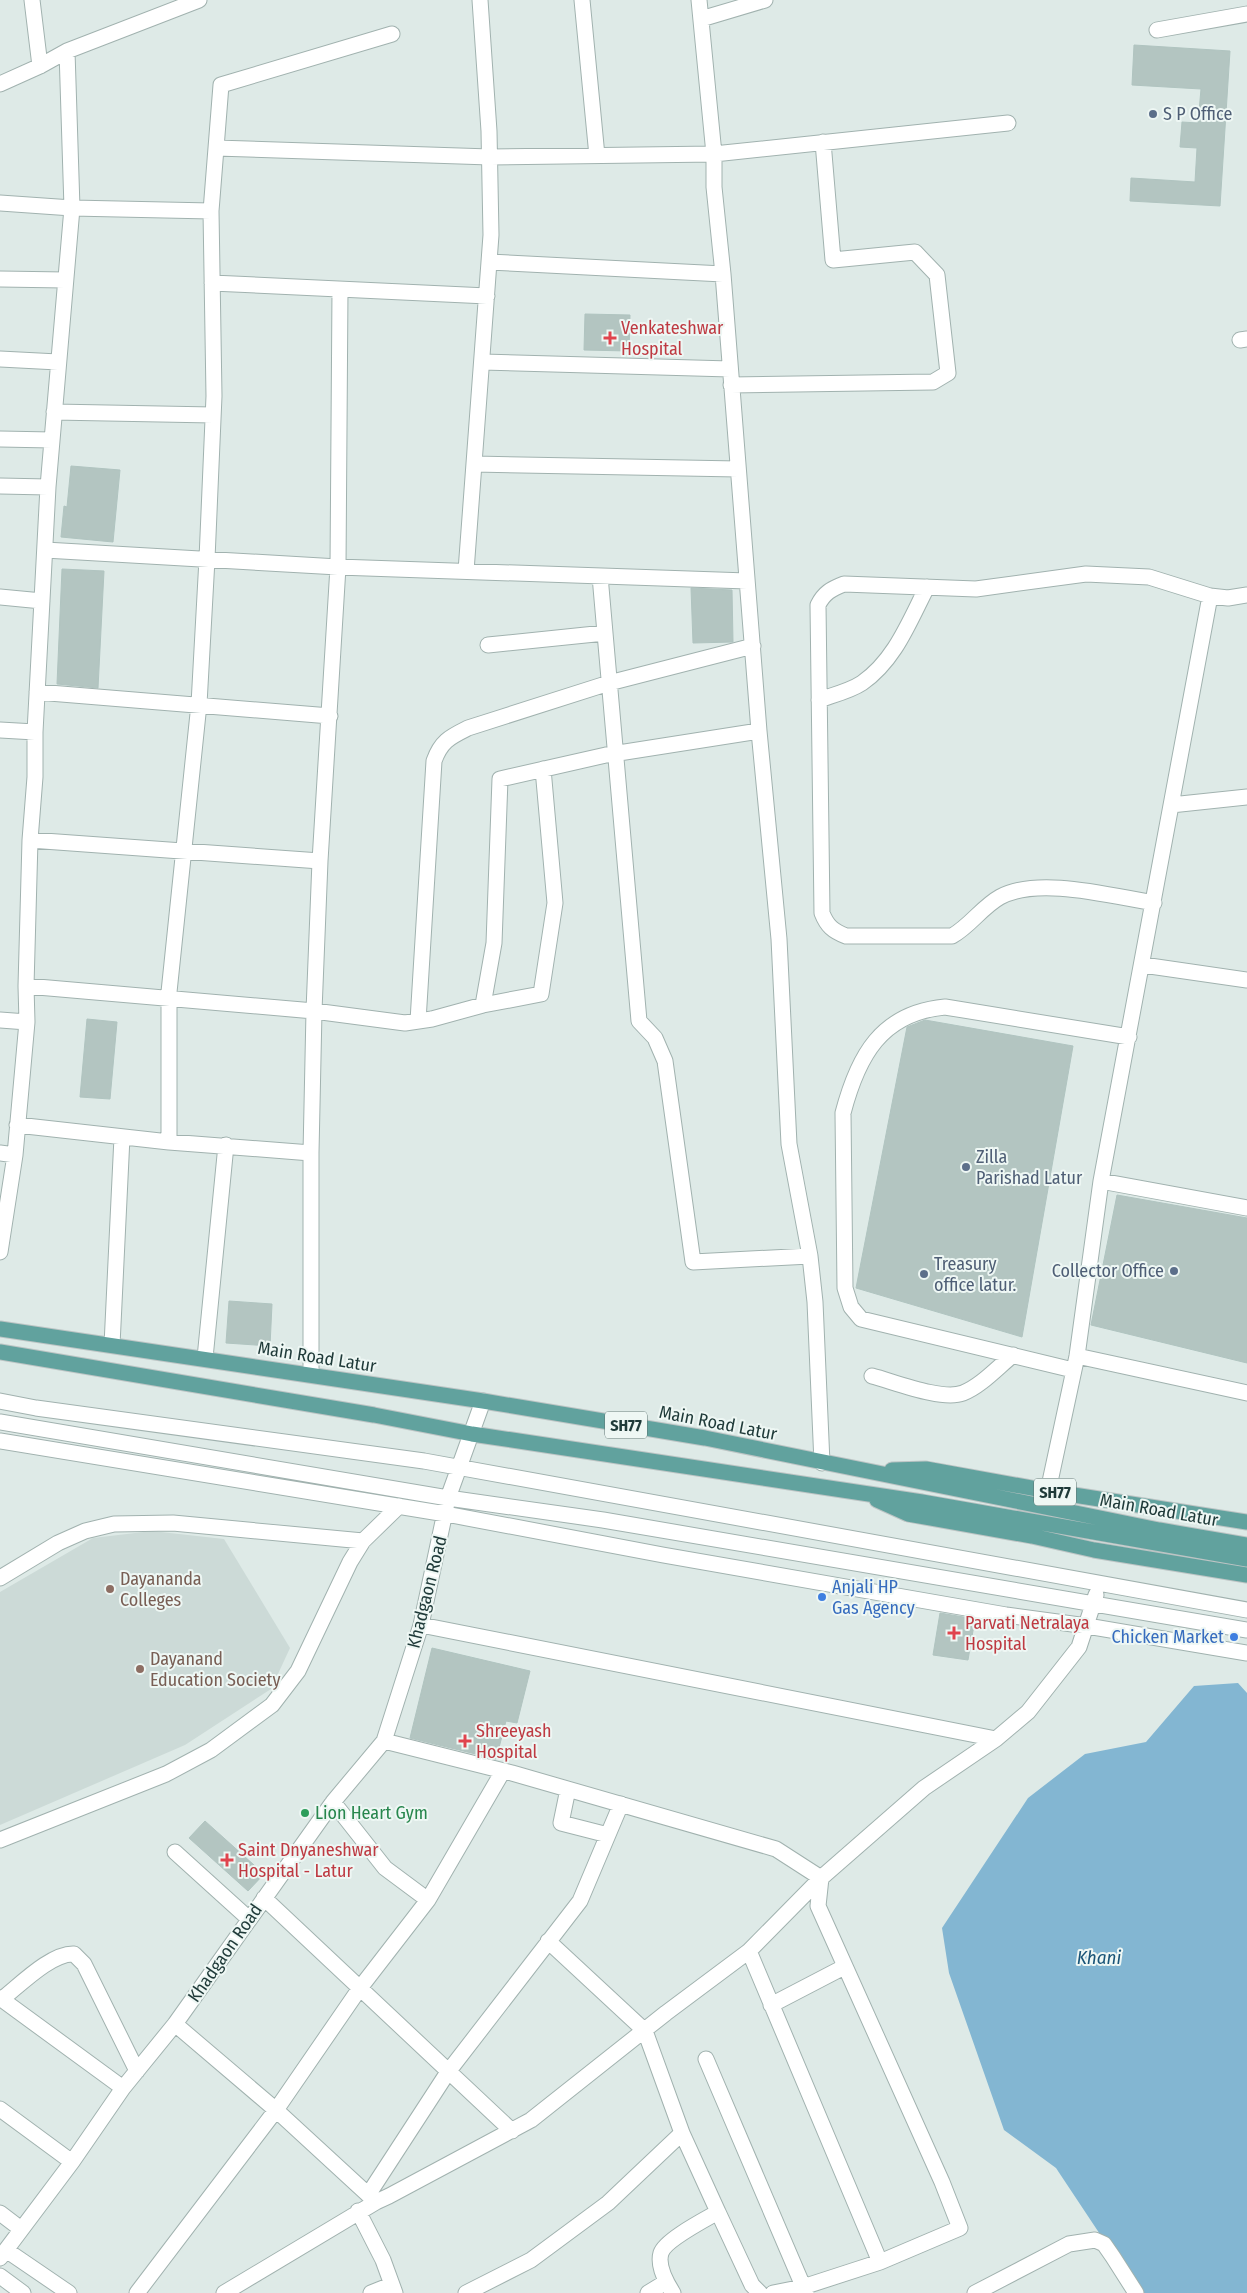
<svg xmlns="http://www.w3.org/2000/svg" width="1247" height="2293" font-family="'Fira Sans Condensed',sans-serif">
<style>
.built{fill:#ccdad7}
.water{fill:#83b6d2}
.building{fill:#b3c5c1;stroke:#b0c4c0}
.lines{fill:none;stroke-linecap:round;stroke-linejoin:round}
.minor-casing{stroke:#a1b2af;stroke-width:17}
.major-casing{stroke:#bcc4c4;stroke-width:17}
.minor{stroke:#fff;stroke-width:15}
.major{stroke:#61a29e;stroke-width:15}
.service-dot{fill:#5c6f8a;stroke:#eef7f4;stroke-width:2}
.health-dot{fill:#e0444e;stroke:#eef7f4;stroke-width:2}
.education-dot{fill:#8d6e63;stroke:#eef7f4;stroke-width:2}
.shop-dot{fill:#3f7fe0;stroke:#eef7f4;stroke-width:2}
.leisure-dot{fill:#2e9e5b;stroke:#eef7f4;stroke-width:2}
.labels{text-anchor:middle;dominant-baseline:central;stroke-width:4;stroke-linejoin:round;paint-order:stroke}
.shield{fill:#eef7f4;stroke:#5d7371;stroke-width:1}
.shield-label{font-size:16px;font-weight:bold;fill:#1f3a39}
.service-label{font-size:18px;fill:#4e5e75;stroke:#eef7f4;text-anchor:start}
.health-label{font-size:18px;fill:#be3a42;stroke:#eef7f4;text-anchor:start}
.street-label{font-size:18px;fill:#1f3a39;stroke:#eef7f4}
.education-label{font-size:18px;fill:#785e54;stroke:#eef7f4;text-anchor:start}
.shop-label{font-size:18px;fill:#366cbe;stroke:#eef7f4;text-anchor:start}
.leisure-label{font-size:18px;fill:#27864d;stroke:#eef7f4;text-anchor:start}
.water-label{font-size:19px;font-style:italic;fill:#185478;stroke:#eef7f4}
</style>
<rect width="100%" height="100%" fill="#deeae7"/>
<path class="built" d="M152 1531 224 1539 290 1648 271 1689 185 1745 0 1825V1592L93 1538Z"/>
<path class="water" d="M1238 1683 1247 1693V2293H1139L1056 2168 1004 2130 949 1973 942 1928 1028 1798 1085 1754 1146 1742 1194 1686Z"/>
<path class="building" d="M1134 45 1230 51 1220 206 1130 201 1131 178 1195 182 1197 148 1180 147 1182 122 1198 123 1201 89 1132 85Z
M585 314 630 315 629 351 584 350Z
M71 466 120 470 113 542 61 537 64 506 67 507Z
M62 569 104 571 98 688 57 684Z
M691 588 732 590 733 642 693 643Z
M87 1019 117 1022 110 1099 80 1097Z
M925 1020 1073 1046 1022 1337 856 1288 907 1027Z
M1117 1195 1247 1218V1363L1091 1325Z
M229 1301 272 1304 270 1346 226 1343Z
M940 1613 975 1619 968 1660 933 1655Z
M432 1648 530 1671 517 1723 506 1721 496 1759 410 1738Z
M205 1821 264 1874 248 1891 189 1838Z"/>
<g class="lines">
<g class="minor-casing">
<path id="minor" d="M32 0 40 66
M582 0 597 156
M699 0 714 154V187L723 274 759 731 779 939 789 1144 810 1256 815 1302 822 1463
M701 19 765 0
M1157 30 1247 14
M0 84 40 66 67 51 199 0
M216 148 490 157 714 154 1008 123
M0 203 72 208 211 211
M489 262 723 274
M0 279 65 280
M212 283 487 296
M1240 340 1247 339
M0 359 58 362
M482 362 730 369
M731 385 933 382 948 373 937 275 915 252 833 260 823 142
M54 412 213 415
M0 439 52 440
M474 464 738 469
M0 486 48 487
M45 550 338 567 747 581
M466 571 491 235 489 131 480 0
M600 576 639 1021 655 1038 665 1061 693 1262 810 1256
M0 597 42 601
M488 645 605 633
M37 692 330 716
M819 700C833 695 850 691 862 683 895 660 909 622 927 587
M0 730 35 732
M1171 805 1247 797
M30 840 320 861
M1154 903C1111 896 1038 876 1000 897 982 907 970 926 952 936H846C833 931 827 926 822 913L818 605C824 593 831 589 844 584L976 589 1086 574 1149 577 1210 596 1228 598 1247 595
M1143 965 1247 980
M26 986 314 1011 405 1023 432 1019 483 1005 494 943 500 779 606 755 759 731
M483 1005 541 994 555 903 543 769
M0 1020 27 1022
M418 1021 434 761C441 741 450 737 468 728L609 683 753 646
M17 1125 169 1142 311 1153
M169 1142V992L199 704 207 559 214 396 211 211 221 85 392 34
M0 1153 15 1155
M1101 1181 1247 1208
M0 1252 15 1155 27 1022 26 986 30 840 35 777V732L48 487 72 208 67 51
M112 1345 122 1137
M1077 1356 1247 1393
M205 1358 226 1145
M1073 1370 861 1319 851 1307 845 1288 843 1113C858 1056 881 1013 945 1007L1129 1037
M311 1375V1153L314 1011 320 861 338 567 340 290
M872 1376C895 1382 942 1401 963 1393 981 1386 998 1367 1013 1355
M0 1401 36 1408 424 1461 1247 1610
M0 1422 448 1498 603 1520 1247 1630
M0 1441 446 1514 663 1555 1006 1615 1087 1626 1247 1653
M1048 1491 1077 1356 1101 1181 1210 596
M0 1578 58 1543 85 1531 114 1524 173 1523 363 1541
M421 1625 996 1739
M384 1741 512 1773 776 1849 821 1878 818 1906 942 2182 960 2228 880 2262 749 1951
M568 1789 561 1823 608 1835
M333 1802 385 1868 428 1900
M0 1840 166 1774 211 1750 272 1705 298 1671 350 1562 363 1541 399 1506
M175 1852 249 1919
M264 1898 512 2131
M0 1998 123 2088
M2 1999C20 1985 51 1953 74 1954L84 1964 137 2071
M771 2005 844 1967
M175 2024 276 2110 376 2202 389 2196 531 2120 666 2013 749 1951 821 1878 924 1788 996 1739 1028 1712 1079 1647 1096 1595
M706 2059 806 2293
M0 2109 72 2162
M682 2133 718 2212
M368 2195 448 2072 580 1901 621 1804
M358 2211 383 2260 395 2293
M0 2213 21 2229
M6 2250 69 2293
M0 2258 72 2162 123 2088 175 2024 333 1802 384 1741 421 1625 448 1498 483 1401
M0 2276 23 2293
M137 2293 276 2110 360 1988 428 1900 503 1771
M224 2293 376 2202
M371 2293 391 2285
M466 2293 531 2260 608 2203 682 2133 645 2031 548 1941
M648 2293 666 2282
M673 2293C666 2282 657 2266 661 2253 665 2240 706 2219 718 2212L752 2285 760 2293
M773 2293 803 2287 880 2262
M975 2293 1069 2244 1095 2240 1104 2244 1113 2257 1136 2293"/>
</g>
<g class="major-casing">
<path id="major" d="M0 1329 483 1401 705 1438 1159 1530 1247 1545
M0 1352 374 1415 472 1434 922 1502 1247 1559
M892 1470 926 1469 1048 1491 1247 1522
M877 1500 908 1514 1032 1536 1094 1550 1247 1575"/>
</g>
<use href="#minor" class="minor"/>
<use href="#major" class="major"/>
</g>
<g class="service-dot">
<circle cx="1153" cy="114" r="5"/>
<circle cx="966" cy="1167" r="5"/>
<circle cx="1174" cy="1271" r="5"/>
<circle cx="924" cy="1274" r="5"/>
</g>
<g class="health-dot">
<path d="M607.5 330.5h5v5h5v5h-5v5h-5v-5h-5v-5h5z"/>
<path d="M951.5 1625.5h5v5h5v5h-5v5h-5v-5h-5v-5h5z"/>
<path d="M462.5 1733.5h5v5h5v5h-5v5h-5v-5h-5v-5h5z"/>
<path d="M224.5 1852.5h5v5h5v5h-5v5h-5v-5h-5v-5h5z"/>
</g>
<g class="education-dot">
<circle cx="110" cy="1589" r="5"/>
<circle cx="140" cy="1669" r="5"/>
</g>
<g class="shop-dot">
<circle cx="822" cy="1597" r="5"/>
<circle cx="1234" cy="1637" r="5"/>
</g>
<circle class="leisure-dot" cx="305" cy="1813" r="5"/>
<g class="labels">
<g class="shield">
<rect x="605" y="1411.5" width="42" height="27" rx="4"/>
<rect x="1034" y="1478.5" width="42" height="27" rx="4"/>
</g>
<g class="shield-label">
<text x="626" y="1425">SH77</text>
<text x="1055" y="1492">SH77</text>
</g>
<g class="service-label">
<text x="1163" y="114">S P Office</text>
<text x="976" y="1157">Zilla<tspan x="976" dy="21">Parishad Latur</tspan></text>
<text x="934" y="1264">Treasury<tspan x="934" dy="21">office latur.</tspan></text>
<text x="1164" y="1271" text-anchor="end">Collector Office</text>
</g>
<g class="health-label">
<text x="621" y="328">Venkateshwar<tspan x="621" dy="21">Hospital</tspan></text>
<text x="965" y="1623">Parvati Netralaya<tspan x="965" dy="21">Hospital</tspan></text>
<text x="476" y="1731">Shreeyash<tspan x="476" dy="21">Hospital</tspan></text>
<text x="238" y="1850">Saint Dnyaneshwar<tspan x="238" dy="21">Hospital - Latur</tspan></text>
</g>
<g class="street-label">
<text transform="translate(317 1357) rotate(9)">Main Road Latur</text>
<text transform="translate(718 1423) rotate(11)">Main Road Latur</text>
<text transform="translate(1159 1510) rotate(10)">Main Road Latur</text>
<text transform="translate(427 1592) rotate(-76)">Khadgaon Road</text>
<text transform="translate(225 1953) rotate(-55)">Khadgaon Road</text>
</g>
<g class="education-label">
<text x="120" y="1579">Dayananda<tspan x="120" dy="21">Colleges</tspan></text>
<text x="150" y="1659">Dayanand<tspan x="150" dy="21">Education Society</tspan></text>
</g>
<g class="shop-label">
<text x="832" y="1587">Anjali HP<tspan x="832" dy="21">Gas Agency</tspan></text>
<text x="1224" y="1637" text-anchor="end">Chicken Market</text>
</g>
<g class="leisure-label">
<text x="315" y="1813">Lion Heart Gym</text>
</g>
<g class="water-label">
<text x="1099" y="1957">Khani</text>
</g>
</g>
</svg>
